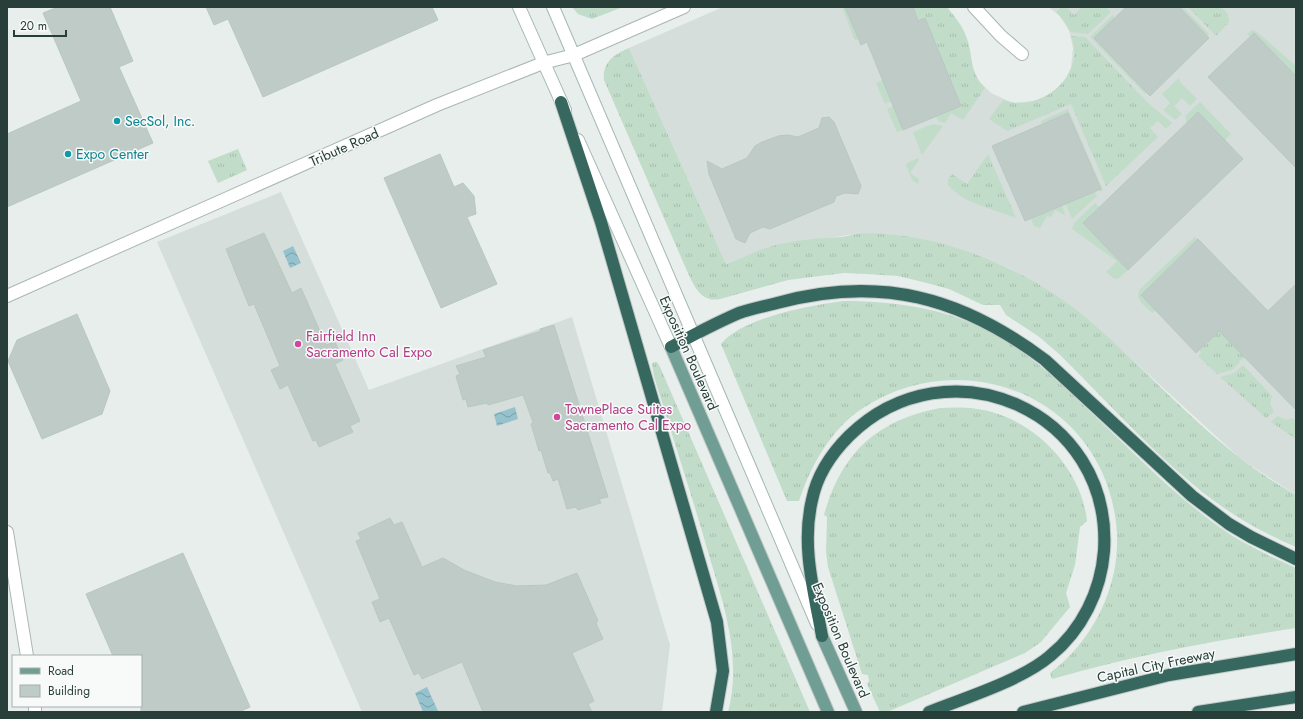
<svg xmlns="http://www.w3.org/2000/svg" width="1303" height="719" font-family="Jost,sans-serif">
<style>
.built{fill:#d5deda}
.grass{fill:url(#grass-tufts)}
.garden{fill:#c2dcca}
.water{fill:url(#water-waves)}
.building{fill:#bfcbc7;stroke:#b9c7c2}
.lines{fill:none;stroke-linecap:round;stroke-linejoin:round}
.minor-casing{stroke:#aab6b2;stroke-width:14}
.tertiary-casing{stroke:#aab6b2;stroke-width:14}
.secondary-casing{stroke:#a6b8b3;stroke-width:14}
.primary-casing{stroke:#c3c9c8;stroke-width:14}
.motorway-casing{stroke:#c3c9c8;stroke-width:14}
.minor{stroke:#fff;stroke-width:12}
.tertiary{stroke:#fff;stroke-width:12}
.secondary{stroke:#fff;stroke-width:12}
.primary{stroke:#709e94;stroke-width:12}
.motorway{stroke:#36685f;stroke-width:12}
.culture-dot{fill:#0f9aa8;stroke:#f7faf9;stroke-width:1.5}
.hotel-dot{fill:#d1479c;stroke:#f7faf9;stroke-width:1.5}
.labels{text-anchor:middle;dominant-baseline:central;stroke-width:3;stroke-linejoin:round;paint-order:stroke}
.culture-label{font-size:14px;fill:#0d838f;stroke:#f7faf9;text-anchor:start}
.street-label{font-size:14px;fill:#273e39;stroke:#f7faf9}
.hotel-label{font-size:14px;fill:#b23c85;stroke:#f7faf9;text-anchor:start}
</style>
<defs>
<pattern id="grass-tufts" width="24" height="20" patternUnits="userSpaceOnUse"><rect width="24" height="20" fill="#c2dcca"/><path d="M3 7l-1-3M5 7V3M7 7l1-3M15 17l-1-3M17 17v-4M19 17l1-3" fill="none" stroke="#a7beae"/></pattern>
<pattern id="water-waves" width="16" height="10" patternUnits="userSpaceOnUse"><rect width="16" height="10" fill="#95c2cc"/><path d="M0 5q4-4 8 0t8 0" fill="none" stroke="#7a9fa7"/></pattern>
</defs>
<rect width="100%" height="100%" fill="#e7eeeb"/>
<path class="built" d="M723 7H947L956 19 966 37 971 65 977 79 991 93 1013 103 1035 101 1046 96 1060 86 1067 77 1071 67 1073 48 1069 30 1059 15 1048 7H1296V495L1241 459 1089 320 1060 298 1009 268 978 256 940 244 897 235 856 234 771 246 726 264 629 48Z
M281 192 369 390 572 317 670 645 662 712H362L157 242Z"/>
<path class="grass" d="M572 7H623L592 19 578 14Z
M913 7H947C954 16 962 25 966 36 974 56 968 70 985 88L965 117 925 18 918 21Z
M1061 7H1066L1074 15 1082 7H1106L1111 12 1088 34 1070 32 1064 21 1056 12Z
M1188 7H1221L1228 14 1229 22 1216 36Z
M1071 36 1085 37 1148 103 1172 123 1166 129 1158 121 1150 128 1158 137 1106 186 1071 104 1007 131 989 119 1003 100C1040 114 1087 76 1071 36Z
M629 48 726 264C741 259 756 250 772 246 795 240 817 238 841 237 847 237 852 234 857 234 870 233 884 234 897 235 965 243 1037 276 1089 320 1157 379 1216 451 1296 495V547C1271 536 1247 524 1224 508 1165 467 1110 404 1058 353L1038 336 1006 315 1000 305H983L949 289 923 282 898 276 866 274 844 273 788 280 720 299C701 303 694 286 687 271L604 80C602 62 615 54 629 48Z
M238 149 247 170 218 183 208 161Z
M988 154 1016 218C994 209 964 204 948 185V179L952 174 967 184Z
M844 301C898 301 949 309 996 335 1037 358 1069 392 1103 424 1144 463 1184 504 1231 535 1252 548 1274 558 1296 568V628C1214 641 1132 656 1052 679L1050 673C1083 648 1105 613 1114 572 1121 538 1116 504 1102 472 1060 381 946 353 863 408 831 429 811 465 799 501H787L721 344C743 317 812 305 844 301Z
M1250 301 1245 358 1239 361 1240 362 1232 370 1217 374 1198 356 1201 353 1199 350Z
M654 362H657L660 367 810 712H728C743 655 722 600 706 545 690 489 671 433 654 376L652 364Z
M1243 365 1272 396 1270 403 1274 412 1266 418 1220 377 1234 373Z
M940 408C958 407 977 407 995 413 1041 427 1082 472 1087 521L1080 527 1075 565 1066 593 1070 607 1041 642 1025 653 887 712H880L867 684 869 681 868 675 862 674 828 567 826 552 827 517 824 515C841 453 877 420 940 408Z
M1278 416 1286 420 1293 418 1296 421V439L1271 422Z"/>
<path class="garden" d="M842 7H845L858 39 855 41Z
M1179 7H1183L1209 34 1207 36Z
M1113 15 1147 92 1145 94 1090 37Z
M1252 30 1257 32 1296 66V76L1254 33 1250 37 1247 34Z
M1179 78 1181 83 1197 99 1190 106 1182 98 1174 106 1182 114 1175 120 1163 110 1170 103 1162 94Z
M883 80 891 101 885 104 876 83Z
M1200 102 1231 134 1225 140 1187 123 1185 116Z
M893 106 903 130 897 132 887 109Z
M961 106 965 117 963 120 951 113 945 123 938 121 936 116Z
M1068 109 1103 190 1100 192 1099 190 1101 188 1068 113 1042 124 1041 121Z
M933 124 943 126 922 155 913 132Z
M918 158 919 160 910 173 919 179 918 184 912 180 906 165 907 163Z
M1095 191 1097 196 1072 219 1066 204Z
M1095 203 1099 207 1083 223 1128 270 1118 279 1113 278 1106 272 1117 261 1072 229 1074 223Z
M1062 205 1065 215 1055 210 1051 217 1047 216 1040 228 1034 226 1031 219Z
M1195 237 1198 239 1141 294 1156 310 1152 313C1145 306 1134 300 1140 289Z"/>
<path class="water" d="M293 246 301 263 290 268 283 251Z
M515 407 518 419 497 426 494 414Z
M427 687 438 711 423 712 415 693Z"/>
<path class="building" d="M58 7H110L133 61 119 67 153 143 7 207V134L81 101 43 13Z
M206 7H432L438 20 263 97 228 19 214 25Z
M845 7H913L918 21 925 18 961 106 903 130 867 42 861 45Z
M1126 7H1179L1209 38 1150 96 1094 38Z
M1254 33 1296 76V168L1208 77Z
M1198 112 1243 159 1128 270 1083 223Z
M1068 113 1101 189 1025 221 992 146Z
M829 117 834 122 861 186 858 194 845 193 836 196 834 202 770 229 763 227 750 233 745 243 736 239 709 174 707 161 722 169 747 158 755 146 762 142 778 136 788 135 798 137 819 128 822 118Z
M440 154 454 187 463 183 474 196 476 214 467 217 497 284 441 308 384 178Z
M264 233 292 293 301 288 326 345 335 342 343 360 335 364 360 421 350 426 353 432 319 447 316 440 313 441 288 385 280 389 271 370 280 366 254 304 249 306 226 249Z
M1198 239 1268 311 1296 284V410L1219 331 1196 353 1141 295Z
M77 314 110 391 102 414 42 439 8 361 17 340Z
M554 325 608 497 599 499 601 503 578 510 576 507 567 509 558 479 553 481 550 473H548L541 450 539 451 531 424 533 422 523 395 488 405 487 403 468 407 466 399 463 400 456 376 460 374 456 366 486 357 483 350 541 331 540 329Z
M390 518 394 525 402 522 422 567 443 558 464 570 495 582 517 586 546 585 577 573 598 621 596 623 603 639 572 653 594 701 588 704 592 712H483L462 662 422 679 419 673 414 675 389 618 380 622 372 602 380 599 356 541 361 539 358 533Z
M183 553 250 707 239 712H141V656H113L86 594Z"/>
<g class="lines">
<g class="minor-casing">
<path id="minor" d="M974 7 1001 36 1022 54
M7 296 437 105 543 63
M7 532 27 656
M35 706V712"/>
</g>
<g class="tertiary-casing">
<path id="tertiary" d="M543 63 574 55 684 7"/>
</g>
<g class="secondary-casing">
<path id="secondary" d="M519 7 565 110
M553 7 817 624
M578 140 671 347"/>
</g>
<g class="primary-casing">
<path id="primary" d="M671 347 828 712
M822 636 856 712"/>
</g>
<g class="motorway-casing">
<path id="motorway" d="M561 102 601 222 717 622 723 671 716 712
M671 347C693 335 716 323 739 313 751 309 765 306 777 303 880 275 961 297 1045 360L1192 496 1229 524 1251 537 1296 559
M822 636C814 591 801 546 812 500 817 475 832 453 849 436 948 339 1113 411 1104 551 1101 591 1082 630 1050 656 1022 680 965 698 929 712
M1023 712 1169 675 1296 654
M1198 712 1296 697"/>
</g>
<use href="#minor" class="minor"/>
<use href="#tertiary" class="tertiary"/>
<use href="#secondary" class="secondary"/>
<use href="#primary" class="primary"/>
<use href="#motorway" class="motorway"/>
</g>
<g class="culture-dot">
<circle cx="117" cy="121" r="4"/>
<circle cx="68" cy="154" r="4"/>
</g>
<g class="hotel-dot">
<circle cx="298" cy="344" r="4"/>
<circle cx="557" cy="417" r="4"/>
</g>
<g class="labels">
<g class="culture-label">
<text x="125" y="121">SecSol, Inc.</text>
<text x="76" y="154">Expo Center</text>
</g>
<g class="street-label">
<text transform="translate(344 147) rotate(-24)">Tribute Road</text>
<text transform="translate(689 353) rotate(66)">Exposition Boulevard</text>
<text transform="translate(841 640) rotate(67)">Exposition Boulevard</text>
<text transform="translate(1156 665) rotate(-12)">Capital City Freeway</text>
</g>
<g class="hotel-label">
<text x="306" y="336">Fairfield Inn<tspan x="306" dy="16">Sacramento Cal Expo</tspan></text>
<text x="565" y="409">TownePlace Suites<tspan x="565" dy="16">Sacramento Cal Expo</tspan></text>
</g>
</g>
<rect width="1303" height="719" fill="none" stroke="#273e39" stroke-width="16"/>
<rect x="12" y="655" width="130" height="52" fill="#f7faf9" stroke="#a4afac"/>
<rect x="20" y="668" width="20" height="6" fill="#709e94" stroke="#a4afac"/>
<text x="48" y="675" font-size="12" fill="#273e39">Road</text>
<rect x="20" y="685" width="20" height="12" fill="#bfcbc7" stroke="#a4afac"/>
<text x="48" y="695" font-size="12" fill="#273e39">Building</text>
<path d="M14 30v6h52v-6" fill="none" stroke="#273e39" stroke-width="2"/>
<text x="20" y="30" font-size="12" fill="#273e39" stroke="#f7faf9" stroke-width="3" paint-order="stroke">20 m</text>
</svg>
